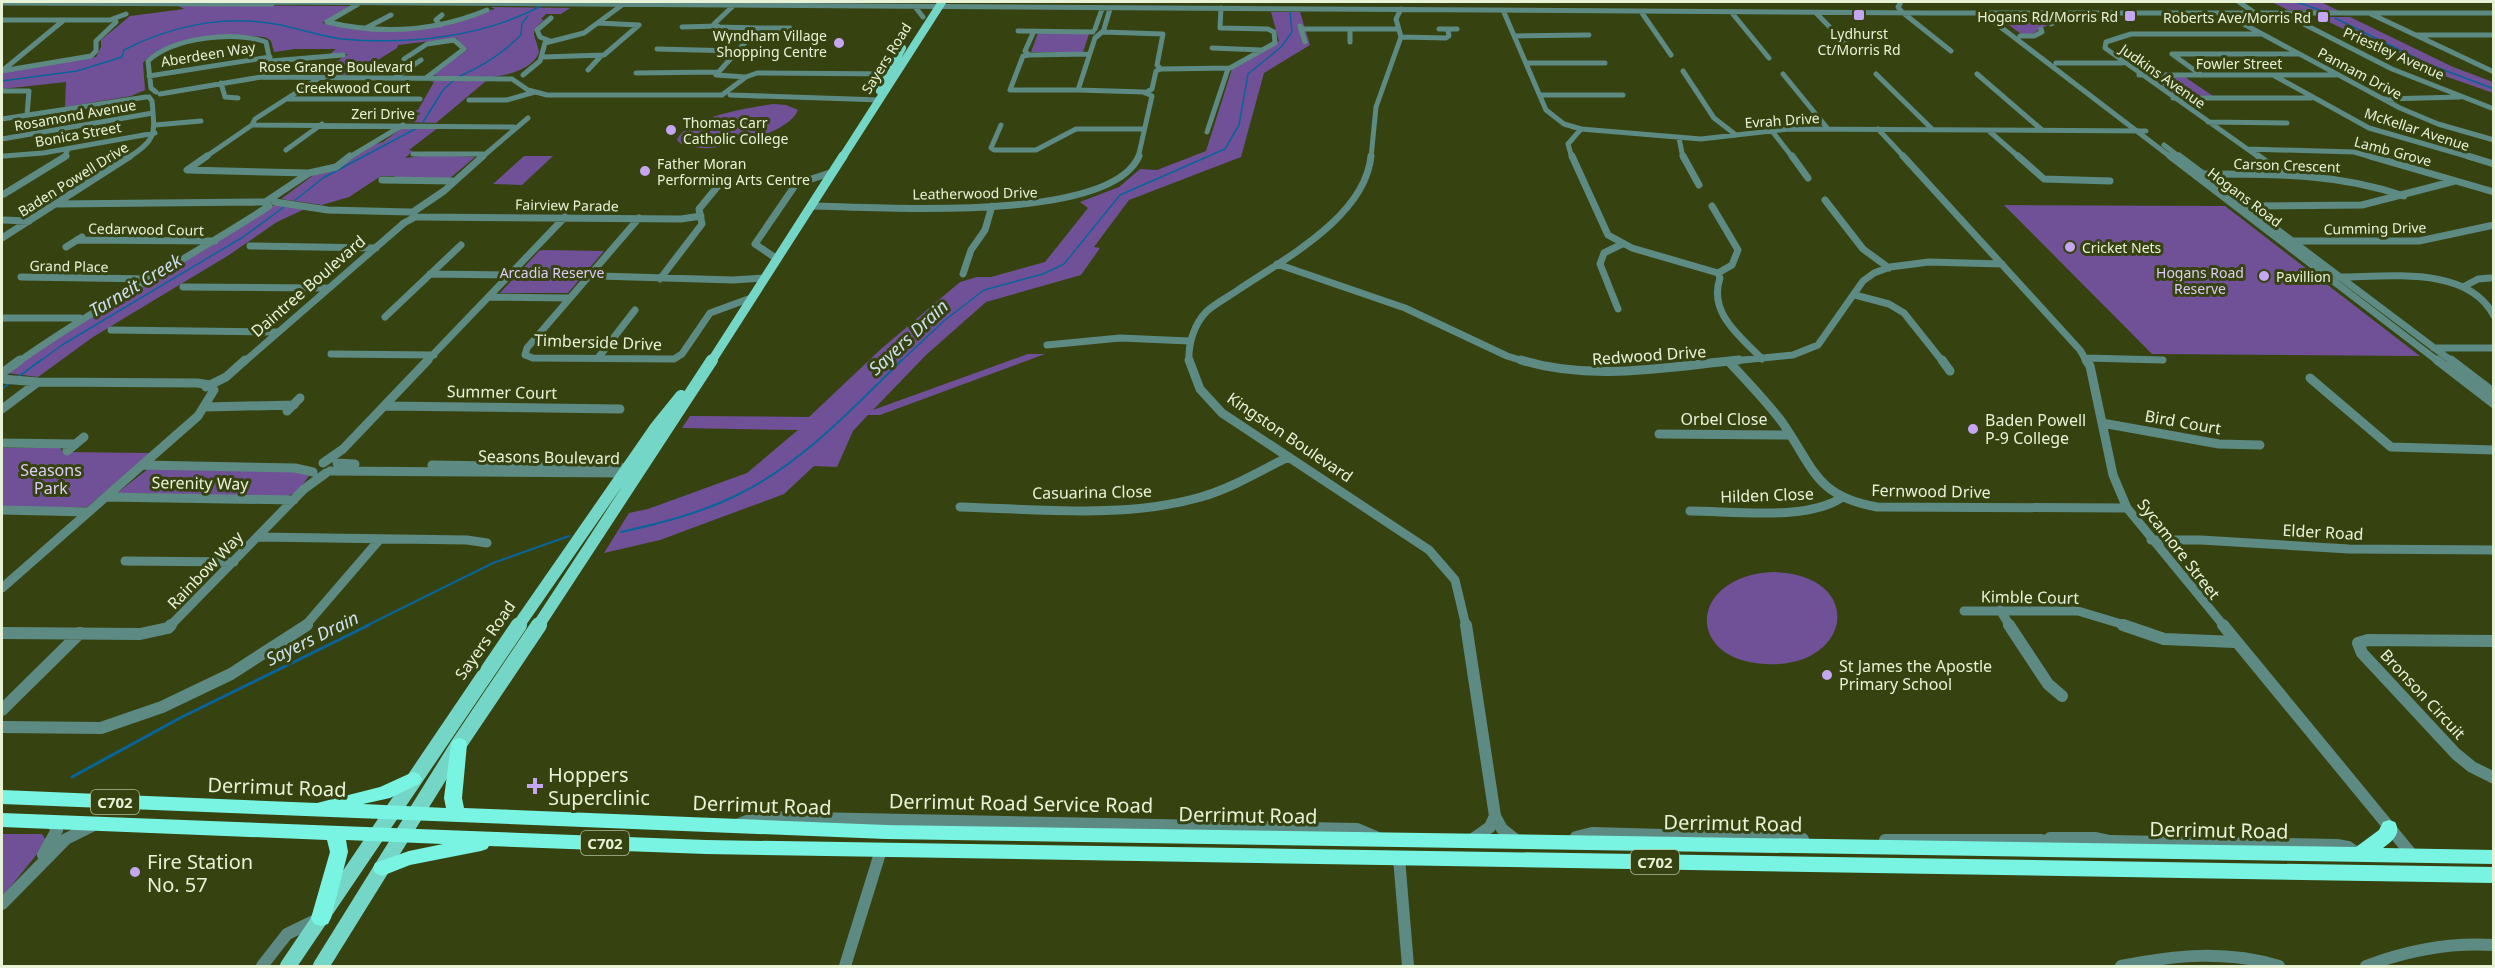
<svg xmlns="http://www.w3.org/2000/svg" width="2495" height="968" font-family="'Noto Sans',sans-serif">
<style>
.green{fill:#705197}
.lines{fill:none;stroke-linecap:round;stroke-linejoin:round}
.stream-far2{stroke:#08649a;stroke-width:1.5}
.stream-far1{stroke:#08649a;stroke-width:2}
.stream{stroke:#08649a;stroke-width:3}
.minor-far3{stroke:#5d8a83;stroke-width:5}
.minor-far2{stroke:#5d8a83;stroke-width:7}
.minor-far1{stroke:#5d8a83;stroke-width:9}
.minor{stroke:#5d8a83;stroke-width:12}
.major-far3{stroke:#73d6c7;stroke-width:8}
.major-far2{stroke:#73d6c7;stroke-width:9}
.major-far1{stroke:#73d6c7;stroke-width:12}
.major{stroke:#73d6c7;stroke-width:16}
.highway{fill:#79f4e2;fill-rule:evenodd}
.poi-dot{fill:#c5a7f1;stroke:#364310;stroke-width:2}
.labels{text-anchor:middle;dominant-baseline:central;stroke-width:6;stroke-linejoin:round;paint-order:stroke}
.far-poi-label{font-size:14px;fill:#e8f2d7;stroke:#364310;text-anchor:start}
.far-street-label{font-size:14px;fill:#e8f2d7;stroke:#364310}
.far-park-label{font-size:14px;fill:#ddcdf6;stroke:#364310}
.shield{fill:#364310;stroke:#b3be9b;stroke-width:1.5}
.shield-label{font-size:15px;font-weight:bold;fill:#e8f2d7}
.street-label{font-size:16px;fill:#e8f2d7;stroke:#364310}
.poi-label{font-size:16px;fill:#e8f2d7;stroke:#364310;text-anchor:start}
.park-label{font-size:16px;fill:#ddcdf6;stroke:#364310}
.water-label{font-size:18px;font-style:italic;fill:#ccdfee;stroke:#364310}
.near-poi-label{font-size:20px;fill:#e8f2d7;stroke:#364310;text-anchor:start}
.near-street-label{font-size:20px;fill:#e8f2d7;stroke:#364310}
</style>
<rect width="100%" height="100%" fill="#364310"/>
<path class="green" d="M2272 2H2321L2339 11 2288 10Z
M177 5 350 6 322 23 372 31H408L495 9 491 7 570 8 561 14H546L541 19 544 20C527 34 536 34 539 52 529 82 459 81 433 75L467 50 456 38 398 45 397 48 354 75H316L348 54H330L336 49H295L274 52 271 41 267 38C243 32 157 41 143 63L145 90 131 96 65 107 66 82 2 89V72L96 57 101 47V40L130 16 184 9Z
M1271 12H1300L1310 45 1264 73 1241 157 1129 200 1094 247 1100 248 1081 275 986 302 926 355 873 410 1028 354H1045L880 415H868L853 431 837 467 814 466 784 494 660 540 604 553 629 513 648 509 747 473 798 430 682 428 690 416 809 417 881 349 960 282 977 277H991L1045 262 1088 208 1080 202 1119 187 1140 169 1157 170 1206 151 1232 69 1279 41Z
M2016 16H2060L2062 17 2030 35 2021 34 2002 20Z
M2319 17H2350L2453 67 2493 82V93L2422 68Z
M1038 33 1089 34 1083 52H1031Z
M2148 77H2185L2213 96 2174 95Z
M430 81H486L436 123 408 122 421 113 408 111 418 110 434 82Z
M774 104 786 105 798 110C789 133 732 146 709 148 699 149 690 146 681 144L677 140C686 117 753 107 774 104Z
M439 127 409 150 413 151 405 158 429 155 475 157 449 179 399 180 394 176H381L349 197 322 205 281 199 315 174 339 168 367 147 383 142 402 128Z
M524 156H553L522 185 493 184Z
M276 205 307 208 277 222 229 255 93 337 38 377 7 373 92 314 206 249 269 207Z
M2004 205 2225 206 2420 356 2152 354Z
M539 251 542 250 604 251 568 293H500Z
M2 448H60L63 452 151 453 87 507 2 509Z
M148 469 296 470 309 476 297 492 285 497 117 493Z
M1774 572C1867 575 1852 669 1766 664 1683 660 1689 575 1774 572Z
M2 834H42L47 842 2 897Z"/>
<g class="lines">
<path class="stream-far2" d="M2296 2 2323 11
M2335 18 2428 64 2494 89
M460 76C483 66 503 53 521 35L522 23 528 16
M2 81 77 71 122 57 124 50C170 26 223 15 275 24 298 28 319 36 342 39 409 45 484 37 543 5
M423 122 443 90 453 81
M294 201 323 178 417 128
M39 362 62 345 243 237 284 207
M900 362 945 320 984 290 1043 274 1064 264 1120 195 1225 149 1239 125 1248 74 1281 47 1292 32 1290 12"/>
<path class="stream-far1" d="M18 377 41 360
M2 389 11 382
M621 532C661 523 702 513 739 494 802 463 852 409 902 360
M366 626 493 563 569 536"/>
<path class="stream" d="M72 777 180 718 369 625"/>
<path class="minor-far3" d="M266 2 1927 13H2494
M2239 2 2255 13
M2 3 272 4
M358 4 327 22C382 35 434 32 487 10
M1900 4 1898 7 1902 12 1951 51
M916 8 923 17
M1104 8 1110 9 1104 29
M1503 10 1546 110 1564 124 1581 129 1701 139 1789 129 2146 131
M1981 12 2172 158
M1642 13 1671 55
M1732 13 1769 58
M1817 14 1853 51
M2225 14 2400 108 2438 124 2494 140
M2371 14 2494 72
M2286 15 2392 69 2494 109
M2 20H110L126 14
M2051 24 2064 19 2060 14
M440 25 436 20 442 15
M1300 26 1305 42
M682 27 718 26
M718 27 758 28 716 75 746 77
M718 27 714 24 734 5
M366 28 391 15
M758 28H790
M1095 29 1102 9
M1301 29H1398
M1350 29V42
M1439 29H1457
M1018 31 1093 32
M1034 31 1025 51 1029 55 1023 56 1010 90H1079
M1102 32 1095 38 1078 90 1144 92 1152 96 1138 158
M1103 32 1163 34 1157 65 1161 69 1156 71 1152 89 1145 93
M2417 35H2494
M1514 36 1589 35
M2020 36H2034L2042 32 2041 29
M1401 37 1446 38 1449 36 1448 30
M550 41 540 37 537 30 551 18
M1212 48 1261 50
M657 49 738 51
M1029 55 1089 54
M543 57 604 55 639 25 598 23
M404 59 427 44 454 40 464 49 426 78
M271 61 343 55
M1526 63H1605
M2056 63H2122
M1161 69 1230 68 1275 43 1274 32 1268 29 1220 28 1221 8
M588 70 601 56
M2 71 91 56 96 51V41L116 22 115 18
M2 71 64 20
M1683 71 1714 118 1736 135
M636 73 718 72
M1783 74 1828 129
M1876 74 1933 130
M1977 74 2042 130
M523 75 540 61 545 43 584 33 622 5
M2139 75H2336
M2201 75 2172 54H2298
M2273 75 2369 128 2473 158
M149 76 270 57
M396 77 421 60
M512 79 528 90 547 95H722
M221 83 225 97 238 98
M2 91H29L27 115
M156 92 151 88 148 61C174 37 234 31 266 42L271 66 261 77
M160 94 261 77 510 79
M722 95 746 77 757 73 896 74
M730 95 881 100
M1540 95H1623
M2173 98H2311
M287 99H420
M2384 99 2460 97
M469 100H507L535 92
M2 119 146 97
M2208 122 2287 123
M155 125 201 121
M252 125 514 127
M1001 125 991 148 994 150H1036L1076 129H1144
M1878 129 1905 158
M1772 131 1793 158
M1989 131 2020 158
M1207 132 1228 69
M1679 138 1683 158
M2 139 153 113
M2164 145 2181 158
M2247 149 2354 152 2375 158
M286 150 322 124
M413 154H485
M4 156 43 153 155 133
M64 158 68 149
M128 158C157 139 155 135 152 101L149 97
M204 158 252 125 255 119 319 78
M348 158 403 125
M481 158 528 118
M1371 158 1376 107 1401 37 1396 19 1401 9
M1572 158 1568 144 1581 129
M2260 158 2105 48 2106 42 2131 34H2262"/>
<path class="minor-far2" d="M207 156 187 170 309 173
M1572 156 1608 235 1632 248 1718 273 1720 278C1708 313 1740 336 1762 359
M1683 156 1699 185
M1792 156 1808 178
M1903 156 2080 350 2087 362
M2018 156 2044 179 2110 181
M2170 156 2439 362
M2179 156 2453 362
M2258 156 2283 174
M2370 156 2494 192
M2468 156 2494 164
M2204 174C2273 174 2338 173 2404 196
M382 180 454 181
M4 194 66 156
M1825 200 1863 249 1889 268
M267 201 309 173 336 167 350 156
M275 202 328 210 410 212
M56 204 264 202
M812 206C877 207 1110 224 1139 156
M1712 206 1738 250 1732 265 1718 273
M2246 206 2362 205 2455 181
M413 212 444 191 483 156
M417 217 681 219 701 216
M639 218 527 348 525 355 533 358 674 359 682 354 710 313 751 298
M2 220 29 221
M2 238 130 156
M77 240 215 241
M2291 241H2419L2494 225
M250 246 376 248
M66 247 82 237
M777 259 755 244 796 184 833 172
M1277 264 1405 308 1507 356 1526 362
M430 274 510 275
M963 274 971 250 985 230 992 206
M599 276 733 280 765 278
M21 277 151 279
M2339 277C2388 277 2468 265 2494 316
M660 279 702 224 699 209 722 181
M183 287 328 288
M2463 287 2478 279 2490 278
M1855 295 1889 304 1904 313 1943 362
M489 297 569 298
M1618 309 1600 264 1604 253 1622 244
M385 317 461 245
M2 318H80
M111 330 277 332
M1047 345 1120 338 1189 341
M2434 348H2494
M331 354 434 355
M598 358 635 310
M2086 358 2163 360
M18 362C99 305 186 260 269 206
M244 362 404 223 415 217
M426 362 565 217
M1189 362C1188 344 1194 324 1207 311 1216 303 1228 297 1238 290 1284 259 1365 217 1371 156
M1723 362 1793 355 1818 345 1863 281 1874 273 1890 267 1929 262 2002 264"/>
<path class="minor-far1" d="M1189 360 1200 389 1222 413 1429 550 1455 580 1466 626
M1521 360C1592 382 1666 367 1739 360
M1942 360 1950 371
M2086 360 2090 366 2113 475 2127 508 2224 626
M2437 360 2494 404
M2451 360 2494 393
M1730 363C1748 382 1766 401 1782 422 1814 468 1815 496 1877 507L2127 508
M2 373 20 360
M2310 378 2391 447 2494 450
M2 379 38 382 197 383 210 385 214 390 198 416 2 588
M206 387 226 377 245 360
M384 406 620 409
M206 407 294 405
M2 409 38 382
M287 411 300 398
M2102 423 2219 444 2260 445
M1659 434 1789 435
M2 443 75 444
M67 451 84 437
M323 463 343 449 428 360
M337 463 355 464
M142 465 295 468 313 472
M432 465 634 468
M330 471 628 473
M106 497 294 500
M960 507C1039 509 1124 519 1201 497 1232 488 1260 471 1288 457
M2 510 89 512
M1690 511C1732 511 1807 521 1841 498
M258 537 467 540 487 543
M2151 540H2201L2349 549 2494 550
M125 561 234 562
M2000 610 2010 626
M1964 611H2078L2128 626
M170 626 304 489 326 473
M305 626 380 539"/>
<path class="minor" d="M1466 625 1495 816 1502 829 1516 840
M2009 625 2048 684 2062 696
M2123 625 2164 639 2235 642
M2223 625 2413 856
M2 633 140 634 168 628 171 625
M2494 641 2368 640 2358 643 2362 653 2456 754 2472 767 2494 778
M2 710 80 633
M2 727 101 728 162 707 231 674 307 625
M739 824 757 817 1357 829 1376 837
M2050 838H2096L2110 841
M1473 839 1490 827 1495 816
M1885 840H2041L2069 846
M1573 841 1576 837 1592 833 1803 839
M2097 849 2111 841 2337 845 2348 847 2357 853
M43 855 57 830 51 822
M1399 858 1408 966
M2 904 66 839 92 826
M262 966 287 934 318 919
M845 966 881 850
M2121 966C2175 955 2226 950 2279 966
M2366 966C2408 950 2449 942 2494 945"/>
<path class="major-far3" d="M880 91 902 48
M842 158 942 2"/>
<path class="major-far2" d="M711 362 843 156"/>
<path class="major-far1" d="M518 626 656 427 681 396
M538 626 712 360"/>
<path class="major" d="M288 966 519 625
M321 966 459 744 539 625"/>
<path class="highway" d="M459 738 465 740 467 744 462 798 464 808 886 825 2356 847 2379 830 2383 822 2389 820 2395 822C2402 834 2392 841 2383 848L2494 850V864L886 839 2 804V790L317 803 380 787 413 772 419 774 422 779 419 784 390 798 363 804 446 808 444 798 451 744 453 740Z
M2 813 706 840 2494 867V883L706 854 489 846 487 849 481 851 410 865 382 876 375 873 373 868 375 863 409 851 443 844 346 840 348 852 331 918 328 924 321 926 314 924 311 918 330 852 327 840 2 827Z"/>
</g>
<g class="poi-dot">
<rect x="1853" y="9" width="12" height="12" rx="3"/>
<rect x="2124" y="10" width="12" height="12" rx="3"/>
<rect x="2317" y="11" width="12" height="12" rx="3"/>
<circle cx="839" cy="43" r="6"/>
<circle cx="671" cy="130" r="6"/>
<circle cx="645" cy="171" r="6"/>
<circle cx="2070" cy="247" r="6"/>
<circle cx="2264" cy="276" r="6"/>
<circle cx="1973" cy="429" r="6"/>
<circle cx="1827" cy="675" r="6"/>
<path d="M532 777h6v6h6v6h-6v6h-6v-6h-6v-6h6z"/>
<circle cx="135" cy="872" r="6"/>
</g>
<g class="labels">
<g class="far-poi-label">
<text x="2118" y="16" text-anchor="end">Hogans Rd/Morris Rd</text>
<text x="2311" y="17" text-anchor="end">Roberts Ave/Morris Rd</text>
<text x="1859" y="33" text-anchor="middle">Lydhurst<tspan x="1859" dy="16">Ct/Morris Rd</tspan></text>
<text x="827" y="35" text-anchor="end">Wyndham Village<tspan x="827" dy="16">Shopping Centre</tspan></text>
<text x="683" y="122">Thomas Carr<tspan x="683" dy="16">Catholic College</tspan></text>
<text x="657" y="163">Father Moran<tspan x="657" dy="16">Performing Arts Centre</tspan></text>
<text x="2082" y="247">Cricket Nets</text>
<text x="2276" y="276">Pavillion</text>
</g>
<g class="far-street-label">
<text transform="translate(2394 53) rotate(24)">Priestley Avenue</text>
<text transform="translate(208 54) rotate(-9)">Aberdeen Way</text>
<text transform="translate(886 58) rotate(-58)">Sayers Road</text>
<text x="2239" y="63">Fowler Street</text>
<text x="336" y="66">Rose Grange Boulevard</text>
<text transform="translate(2360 73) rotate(28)">Pannam Drive</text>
<text transform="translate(2163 76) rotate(35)">Judkins Avenue</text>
<text x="353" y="87">Creekwood Court</text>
<text x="383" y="113">Zeri Drive</text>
<text transform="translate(75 115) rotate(-10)">Rosamond Avenue</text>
<text transform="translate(1782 120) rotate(-4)">Evrah Drive</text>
<text transform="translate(2417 129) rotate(18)">McKellar Avenue</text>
<text transform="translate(78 134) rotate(-10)">Bonica Street</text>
<text transform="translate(2393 151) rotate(15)">Lamb Grove</text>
<text transform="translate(2287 165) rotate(2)">Carson Crescent</text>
<text transform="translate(73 179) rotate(-32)">Baden Powell Drive</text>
<text transform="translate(975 193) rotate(-1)">Leatherwood Drive</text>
<text transform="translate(2245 197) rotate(37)">Hogans Road</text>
<text transform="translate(567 205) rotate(1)">Fairview Parade</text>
<text transform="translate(2375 228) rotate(-1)">Cumming Drive</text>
<text transform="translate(146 229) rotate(1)">Cedarwood Court</text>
<text transform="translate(69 266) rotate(1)">Grand Place</text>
</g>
<g class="far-park-label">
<text x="552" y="272">Arcadia Reserve</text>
<text x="2200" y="272">Hogans Road<tspan x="2200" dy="16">Reserve</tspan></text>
</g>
<g class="shield">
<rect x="91" y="790" width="48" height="24" rx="4.5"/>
<rect x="581" y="831" width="48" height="24" rx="4.5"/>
<rect x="1631" y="850" width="48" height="24" rx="4.5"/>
</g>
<g class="shield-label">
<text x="115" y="802">C702</text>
<text x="605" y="843">C702</text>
<text x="1655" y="862">C702</text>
</g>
<g class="street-label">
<text transform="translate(308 286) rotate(-41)">Daintree Boulevard</text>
<text transform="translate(598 342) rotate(2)">Timberside Drive</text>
<text transform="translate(1649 355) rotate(-4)">Redwood Drive</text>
<text transform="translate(502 392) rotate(1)">Summer Court</text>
<text x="1724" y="419">Orbel Close</text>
<text transform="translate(2183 422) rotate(10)">Bird Court</text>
<text transform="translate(1290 437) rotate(34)">Kingston Boulevard</text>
<text transform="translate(549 457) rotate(1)">Seasons Boulevard</text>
<text transform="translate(200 483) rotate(1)">Serenity Way</text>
<text transform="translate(1931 491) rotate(1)">Fernwood Drive</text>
<text transform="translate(1092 492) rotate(-1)">Casuarina Close</text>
<text transform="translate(1767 495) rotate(-2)">Hilden Close</text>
<text transform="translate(2323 532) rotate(3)">Elder Road</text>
<text transform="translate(2179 549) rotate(52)">Sycamore Street</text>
<text transform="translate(205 570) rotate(-46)">Rainbow Way</text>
<text transform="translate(2030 597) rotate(1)">Kimble Court</text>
<text transform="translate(485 640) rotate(-55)">Sayers Road</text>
<text transform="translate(2423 694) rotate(47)">Bronson Circuit</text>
</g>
<g class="poi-label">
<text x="1985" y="420">Baden Powell<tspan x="1985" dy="18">P-9 College</tspan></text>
<text x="1839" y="666">St James the Apostle<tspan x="1839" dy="18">Primary School</tspan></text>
</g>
<g class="park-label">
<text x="51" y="470">Seasons<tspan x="51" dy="18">Park</tspan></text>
</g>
<g class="water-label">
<text transform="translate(135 285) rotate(-31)">Tarneit Creek</text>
<text transform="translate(908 337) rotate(-43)">Sayers Drain</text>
<text transform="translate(312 638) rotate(-26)">Sayers Drain</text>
</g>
<g class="near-poi-label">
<text x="548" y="774">Hoppers<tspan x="548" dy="23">Superclinic</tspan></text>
<text x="147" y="861">Fire Station<tspan x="147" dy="23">No. 57</tspan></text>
</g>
<g class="near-street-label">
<text transform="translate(277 787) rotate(2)">Derrimut Road</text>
<text transform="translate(1021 803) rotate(1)">Derrimut Road Service Road</text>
<text transform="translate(762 805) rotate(2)">Derrimut Road</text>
<text transform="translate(1248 815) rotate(1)">Derrimut Road</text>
<text transform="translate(1733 823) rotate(1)">Derrimut Road</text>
<text transform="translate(2219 830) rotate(1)">Derrimut Road</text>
</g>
</g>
<rect width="2495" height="968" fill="none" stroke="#e8f2d7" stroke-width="6"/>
</svg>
